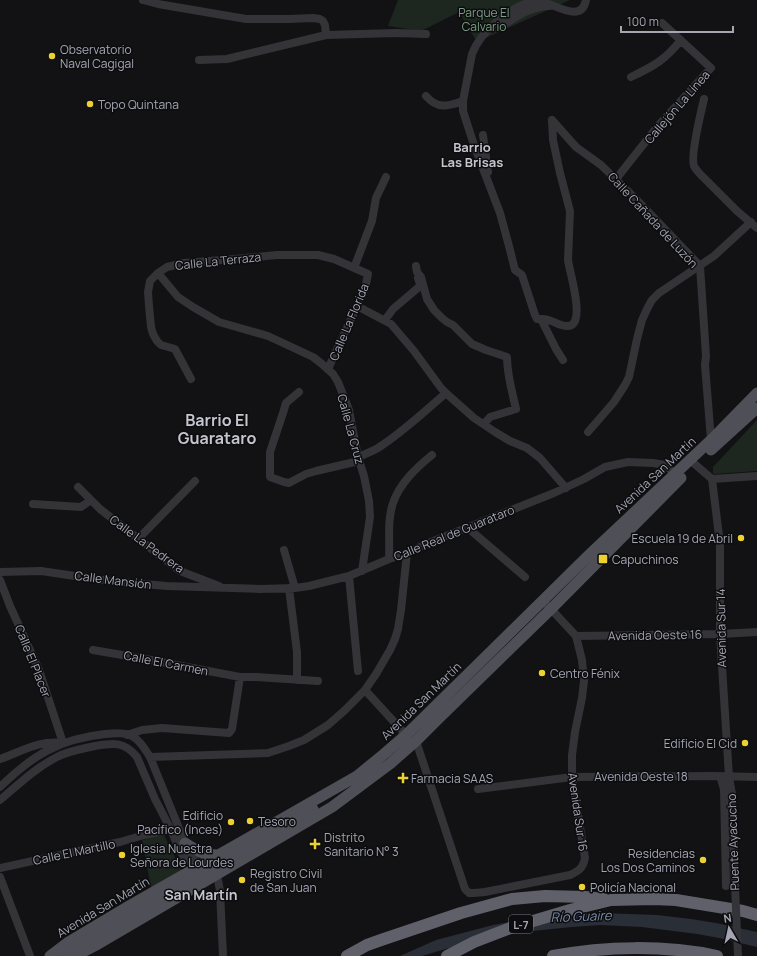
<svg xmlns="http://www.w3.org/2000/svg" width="757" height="956" font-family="Manrope,sans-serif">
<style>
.green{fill:#1e2620}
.water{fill:#292e37}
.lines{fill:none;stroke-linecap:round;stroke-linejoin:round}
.minor{stroke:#333338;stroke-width:8}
.major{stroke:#4f4f57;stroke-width:11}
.highway{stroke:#5f6069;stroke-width:12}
.minor-bridge{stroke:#333338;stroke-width:8}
.major-bridge{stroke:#4f4f57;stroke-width:11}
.poi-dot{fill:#ebd232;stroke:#0d0d0f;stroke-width:1.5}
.labels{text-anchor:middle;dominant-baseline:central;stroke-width:3;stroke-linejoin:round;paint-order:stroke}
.shield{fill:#0d0d0f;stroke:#777882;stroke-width:1}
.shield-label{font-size:11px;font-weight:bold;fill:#a4a6b4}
.park-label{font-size:12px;fill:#7b9e84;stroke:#0d0d0f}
.poi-label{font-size:12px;fill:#a4a6b4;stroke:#0d0d0f;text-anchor:start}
.street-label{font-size:12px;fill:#a4a6b4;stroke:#0d0d0f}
.neighbourhood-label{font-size:13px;font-weight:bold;fill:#c5c5d0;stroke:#0d0d0f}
.water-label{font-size:13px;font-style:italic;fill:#7b8cae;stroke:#0d0d0f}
.quarter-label{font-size:14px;font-weight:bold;fill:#c5c5d0;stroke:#0d0d0f}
.district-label{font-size:16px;font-weight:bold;fill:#c5c5d0;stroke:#0d0d0f}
</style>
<rect width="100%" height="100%" fill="#121214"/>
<path class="green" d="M398 0H570L477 42 459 12 421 31 388 26Z
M757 420V471L713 474V467Z
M164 835 182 872 151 888 142 840Z"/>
<path class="water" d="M601 913 657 915 691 919 716 923 757 932V947L719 938 697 934 642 927 600 925 572 927 522 932 469 942 422 956H400L436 940 493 925 522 920 567 914Z"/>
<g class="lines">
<path class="minor" d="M143 0 158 4 246 19H289L313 18 320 19 323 21 325 25 326 35
M502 26C517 16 530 7 549 6
M199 60 227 59 326 35 396 33 426 34
M631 77C654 66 665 60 681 40
M426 96C438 110 448 106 463 101
M704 99C701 112 690 156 694 166 696 170 699 173 702 176L737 211 757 228
M552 120 576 147 601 165 635 198 700 266 706 356 705 365 711 440
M483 135 488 172
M616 179 658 126 711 68 662 23
M416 266 417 272 421 277 427 299 434 310 442 318 447 322 453 325 472 344 486 350 507 357C507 375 512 391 516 409L490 417 484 424
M354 268 372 221 376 198 386 177
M158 273 178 297 193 307 219 322 268 336 313 357 322 364 333 374 338 382 349 410 358 457 364 476 369 501 370 517 362 571
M357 306 391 324 414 351 441 388 447 394 474 418 495 432 510 441 527 448 540 458 566 488
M541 319C551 318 559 327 568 326 587 326 569 270 568 260L570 211 560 173 553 140 552 120
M385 320 393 309 419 287 420 284 418 278
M563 360 556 349 541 319H537L535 315 522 275 515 270 509 246 500 213 474 145 463 111V101L472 54C480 32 513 3 537 1 552 1 581 26 586 0
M191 379 175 349 161 345 157 341 153 334 151 327 149 306 148 292 150 281 158 273 167 267 184 263 235 259 277 255H318L334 259 368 274 365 289 328 369
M299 392 286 403 283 413 270 452V477L284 482 289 483 306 474 316 471 359 461
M588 432 614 402 625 385 629 377 637 339 642 320 648 307 652 300 659 293 668 287 714 256 751 222
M358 457C365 454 371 452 378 448 402 433 424 412 446 393
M690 460 712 479 757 476
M712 479 720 544V634L729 777 732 794
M78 487 100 509 180 571 219 586
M33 504 81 507 91 500
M468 528 525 577
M138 539 195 481
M284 550 295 588
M389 559C390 540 387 521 393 503 400 483 416 468 432 455
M0 572 41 571 109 581 167 586 260 589 295 588 309 586 349 576 389 559 407 553 426 544 554 493 584 479 605 467 628 462 653 463 665 465 675 474
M349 576 358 671
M0 580 10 606 39 670 63 743C38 740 23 751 0 759
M289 588 297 652V680
M576 636 720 634 757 632
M93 650 151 660 166 663 240 677H256L318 681
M365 690 406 735
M127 735 142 730 162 728 229 733 232 729 240 677
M416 741 465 889 469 893H474L485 892 570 875C579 871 583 868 585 858L572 777V755L575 732 582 698 584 681 582 660 576 636 551 609 543 601
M150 757 268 753 289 746 304 740 328 725 344 711 365 690 376 674 390 650 395 639 398 629 401 610 407 553
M720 776 724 789 726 886
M0 787C33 755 59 739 105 734 115 733 127 732 135 738 142 743 146 751 150 757L185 843 189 851 199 865
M478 789 572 777 713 776 757 777
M0 800C18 785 35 768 57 757 68 751 82 749 95 746 113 743 124 741 137 757L155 799 171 830 180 851 184 857 189 861 215 875 218 880 220 891 223 956
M0 868 120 842 144 835 171 830
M0 877 30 956"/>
<path class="major" d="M711 450 757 408
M185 843C198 851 202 855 218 855
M50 956 67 943 129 906 357 776 384 754 406 735 590 554 711 440 757 393
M65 956 81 945
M75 956 98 944 332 807 391 763 416 741 437 720 551 609 681 478"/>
<path class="highway" d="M347 956 367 945 381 940 461 913 512 899 545 896 585 897 604 899
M447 956 474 942 513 927 570 910 611 900 654 899 676 900 743 911 757 915
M553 956C605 946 665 945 717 956"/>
<path class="minor-bridge" d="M732 794 734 863 738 956"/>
<path class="major-bridge" d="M85 942 313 809"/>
</g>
<g class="poi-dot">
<circle cx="52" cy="56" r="4"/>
<circle cx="90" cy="104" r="4"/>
<circle cx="741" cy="538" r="4"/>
<rect x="598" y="554" width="10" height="10" rx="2"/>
<circle cx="542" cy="673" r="4"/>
<circle cx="745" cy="743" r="4"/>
<path d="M401 772h4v4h4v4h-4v4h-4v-4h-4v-4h4z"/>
<circle cx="250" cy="821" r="4"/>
<circle cx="231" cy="822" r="4"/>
<path d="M313 838h4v4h4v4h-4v4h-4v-4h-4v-4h4z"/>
<circle cx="122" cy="855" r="4"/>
<circle cx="703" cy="860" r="4"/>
<circle cx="242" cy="880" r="4"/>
<circle cx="582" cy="887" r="4"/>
</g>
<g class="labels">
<rect class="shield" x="509" y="915" width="24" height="18" rx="3"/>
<g class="shield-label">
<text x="521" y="924">L-7</text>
</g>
<g class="park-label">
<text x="484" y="12">Parque El<tspan x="484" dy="14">Calvario</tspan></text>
</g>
<g class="poi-label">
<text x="60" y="49">Observatorio<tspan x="60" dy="14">Naval Cagigal</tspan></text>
<text x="98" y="104">Topo Quintana</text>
<text x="733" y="538" text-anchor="end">Escuela 19 de Abril</text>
<text x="612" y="559">Capuchinos</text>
<text x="550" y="673">Centro Fénix</text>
<text x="737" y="743" text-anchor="end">Edificio El Cid</text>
<text x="411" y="778">Farmacia SAAS</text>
<text x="223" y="815" text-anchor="end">Edificio<tspan x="223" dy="14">Pacífico (Inces)</tspan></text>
<text x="258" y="821">Tesoro</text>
<text x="324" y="837">Distrito<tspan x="324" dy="14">Sanitario N° 3</tspan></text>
<text x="130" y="848">Iglesia Nuestra<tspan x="130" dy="14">Señora de Lourdes</tspan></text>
<text x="695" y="853" text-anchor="end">Residencias<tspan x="695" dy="14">Los Dos Caminos</tspan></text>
<text x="250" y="873">Registro Civil<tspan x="250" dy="14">de San Juan</tspan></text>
<text x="590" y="887">Policía Nacional</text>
</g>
<g class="street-label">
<text transform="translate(677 107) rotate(-49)">Callejón La Línea</text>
<text transform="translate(653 220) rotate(47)">Calle Cañada de Luzón</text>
<text transform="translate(218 261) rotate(-6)">Calle La Terraza</text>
<text transform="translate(349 322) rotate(-67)">Calle La Florida</text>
<text transform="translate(351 429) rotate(75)">Calle La Cruz</text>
<text transform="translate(655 475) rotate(-43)">Avenida San Martín</text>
<text transform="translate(454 533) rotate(-22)">Calle Real de Guarataro</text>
<text transform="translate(147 544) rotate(36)">Calle La Pedrera</text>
<text transform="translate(113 580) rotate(7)">Calle Mansión</text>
<text transform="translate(721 628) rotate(-91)">Avenida Sur 14</text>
<text transform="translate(655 635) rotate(-1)">Avenida Oeste 16</text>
<text transform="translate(33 661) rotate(68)">Calle El Placer</text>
<text transform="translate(166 663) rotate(11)">Calle El Carmen</text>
<text transform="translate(421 701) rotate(-44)">Avenida San Martín</text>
<text x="641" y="776">Avenida Oeste 18</text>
<text transform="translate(578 812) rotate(82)">Avenida Sur 16</text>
<text transform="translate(733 842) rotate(-92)">Puente Ayacucho</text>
<text transform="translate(74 852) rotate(-12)">Calle El Martillo</text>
<text transform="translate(103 907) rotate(-31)">Avenida San Martín</text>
</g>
<g class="neighbourhood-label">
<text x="472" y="147">Barrio<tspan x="472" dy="15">Las Brisas</tspan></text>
</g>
<g class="water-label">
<text transform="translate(581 916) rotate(-2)">Río Guaire</text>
</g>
<g class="quarter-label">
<text x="201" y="894">San Martín</text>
</g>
<g class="district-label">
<text x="217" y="420">Barrio El<tspan x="217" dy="18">Guarataro</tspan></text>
</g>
</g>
<g transform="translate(729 928) rotate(351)" stroke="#0d0d0f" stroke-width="3" paint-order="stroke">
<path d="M0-3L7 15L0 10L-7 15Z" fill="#a4a6b4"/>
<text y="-6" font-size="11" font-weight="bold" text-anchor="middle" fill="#a4a6b4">N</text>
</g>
<path d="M621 26v6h112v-6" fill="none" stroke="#a4a6b4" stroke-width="2"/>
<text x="627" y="26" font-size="12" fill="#a4a6b4" stroke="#0d0d0f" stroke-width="3" paint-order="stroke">100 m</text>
</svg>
